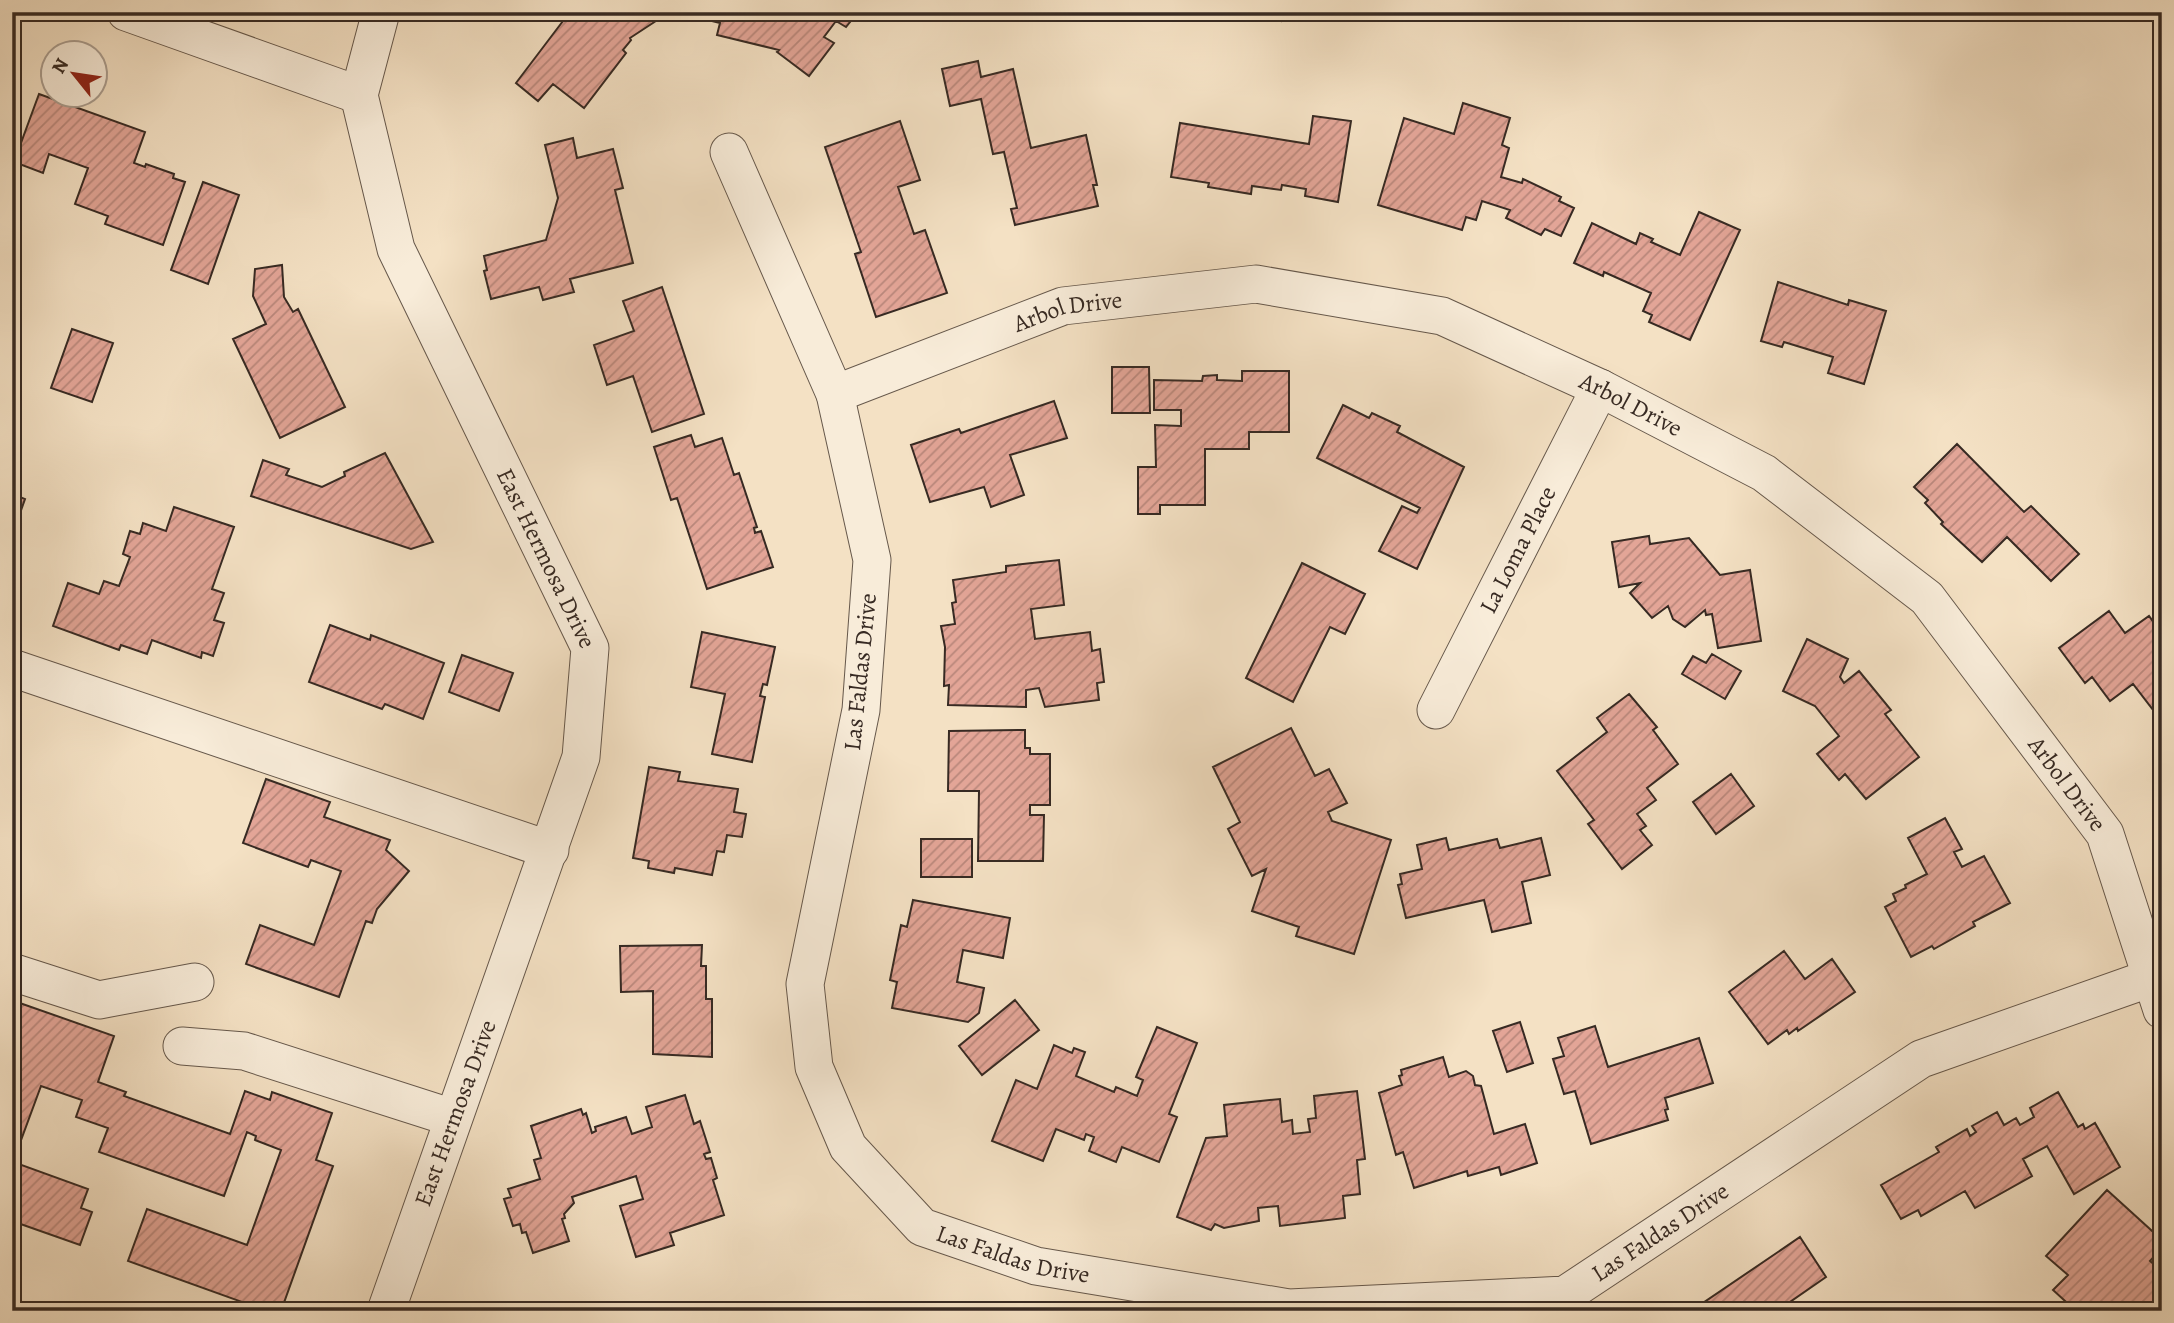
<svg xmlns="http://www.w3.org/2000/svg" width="2174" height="1323" font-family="Alegreya,serif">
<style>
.building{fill:url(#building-hatch);stroke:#372a23;stroke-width:2}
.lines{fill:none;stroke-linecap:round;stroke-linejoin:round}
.minor-casing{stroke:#66584b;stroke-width:39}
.minor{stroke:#f8ecd9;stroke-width:37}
.labels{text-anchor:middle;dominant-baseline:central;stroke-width:5;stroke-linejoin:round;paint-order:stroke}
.street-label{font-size:24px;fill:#372a23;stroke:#f8ecd9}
</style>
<defs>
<pattern id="building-hatch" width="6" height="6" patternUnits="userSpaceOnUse" patternTransform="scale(1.75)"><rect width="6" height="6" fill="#e3a597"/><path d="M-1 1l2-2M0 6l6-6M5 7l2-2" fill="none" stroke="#b9877b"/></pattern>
</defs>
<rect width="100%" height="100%" fill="#f4e1c4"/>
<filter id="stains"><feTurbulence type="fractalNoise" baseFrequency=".00286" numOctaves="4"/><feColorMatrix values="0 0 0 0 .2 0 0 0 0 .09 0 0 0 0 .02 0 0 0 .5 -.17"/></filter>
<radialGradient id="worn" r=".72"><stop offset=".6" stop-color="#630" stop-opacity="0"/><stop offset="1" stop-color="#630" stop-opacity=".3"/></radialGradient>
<path class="building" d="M567 12H655L659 19 630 38 631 40 623 50 626 53 584 108 553 84 538 101 516 83 566 17 565 15Z
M693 12H858L846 27 836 21 824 37 834 43 809 76 777 52 779 50 717 35 720 23 692 16Z
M1251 12H1283L1281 21Z
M978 61 981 77 1013 69 1031 148 1086 135 1097 185H1093L1098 206 1015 225 1011 209 1017 208 1004 152 993 154 981 99 950 106 942 69Z
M39 94 145 132 134 163 145 167 146 164 174 174 173 178 185 182 163 245 105 224 108 216 75 204 88 168 49 154 43 173 14 162Z
M1463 103 1510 118 1502 145 1509 148 1501 177 1522 183 1523 179 1561 197 1559 201 1574 208 1561 236 1545 229 1541 235 1506 218 1510 210 1482 201 1476 220 1466 217 1462 230 1378 205 1404 118 1454 134Z
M1313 116 1351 121 1338 202 1305 196 1306 189 1282 185 1281 190 1252 186 1251 194 1208 187 1209 183 1171 177 1180 123 1309 144Z
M900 121 920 180 898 187 914 234 925 230 947 293 876 317 855 254 861 252 825 147Z
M573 138 577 158 613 149 623 188 615 190 633 263 570 279 574 292 543 300 539 287 491 299 484 271 487 270 484 256 546 240 558 198 545 145Z
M203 182 239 195 208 284 171 270Z
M1699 212 1740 230 1690 340 1649 322 1652 315 1643 311 1651 293 1604 272 1603 276 1574 263 1592 223 1636 244 1640 233 1653 239 1651 242 1680 255Z
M282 265 284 297 293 312 298 309 345 407 280 438 233 339 266 324 253 296 255 269Z
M1778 282 1848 305 1849 300 1886 311 1864 384 1828 373 1833 357 1784 342 1782 347 1761 341Z
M662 287 704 414 652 432 633 376 607 385 594 345 634 331 623 301Z
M72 329 113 343 92 402 51 388Z
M1112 367H1149L1150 413H1112Z
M1242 371H1289V432H1249V449H1205V505H1160V514H1138V467H1156L1155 425 1181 426V410H1154V380L1202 381 1203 376 1217 375V380L1242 381Z
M1054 401 1067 438 1010 455 1024 495 991 507 984 487 930 502 911 445 959 429 961 433Z
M1343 405 1369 418 1372 413 1400 426 1397 432 1464 467 1417 569 1379 551 1402 506 1417 513 1420 508 1317 458Z
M691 435 695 447 722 438 734 475 739 473 757 527 754 528 755 533 761 531 773 567 707 589 677 498 671 500 654 447Z
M1957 444 2024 512 2031 506 2079 554 2051 581 2007 537 1982 562 1941 524 1943 522 1925 503 1928 500 1914 487Z
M385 453 433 542 411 549 251 496 263 460 289 469 286 475 322 487 345 476 344 472Z
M12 494 25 499 12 536Z
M174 507 234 527 212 589 224 593 214 620 224 623 213 656 202 652 201 658 152 640 147 654 121 645 119 650 53 626 68 583 99 594 104 581 119 586 130 557 123 554 130 531 140 534 143 523 166 531Z
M1649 536 1650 544 1689 538 1720 575 1750 570 1761 641 1718 648 1712 614 1706 615 1705 610 1685 627 1673 619 1668 606 1652 618 1630 593 1640 583 1619 587 1612 542Z
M1059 560 1064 605 1031 609 1035 639 1090 632 1092 651 1100 649 1104 682 1097 683 1099 700 1045 707 1039 688 1026 690V707L948 705 949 685 944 686 945 647 941 626 955 624 952 603 956 602 953 580 1006 572V566Z
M1302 563 1365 594 1345 634 1330 627 1293 702 1246 678Z
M2109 611 2125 633 2149 616 2162 634V711L2157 715 2133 684 2110 701 2092 677 2085 683 2059 648Z
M330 625 370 640 371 635 444 663 423 719 385 704 382 709 309 682Z
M702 632 775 647 767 685 763 684 760 696 765 697 752 762 712 754 725 694 691 687Z
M1807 639 1848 659 1840 677 1844 683 1859 671 1891 710 1885 714 1919 757 1866 799 1845 774 1839 780 1817 754 1839 736 1815 706 1783 691Z
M1712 654 1741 671 1725 699 1682 674 1693 656 1706 663Z
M462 655 513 673 499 711 449 692Z
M1629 694 1657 727 1653 730 1678 764 1647 788 1656 800 1637 814 1646 826 1640 830 1652 845 1622 869 1588 824 1594 820 1557 771 1607 732 1597 718Z
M1291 728 1315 776 1329 769 1347 803 1328 812 1332 821 1391 840 1354 954 1296 936 1299 927 1252 911 1266 869 1252 876 1228 829 1240 822 1213 767Z
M1025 730V748H1030V754H1050V805H1030V815H1044L1043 861H978L979 791H948L949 731Z
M649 767 680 772 678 781 738 789 734 812 746 814 742 837 727 835 724 852 717 851 712 875 675 868 674 873 648 868 649 861 633 858Z
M1731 774 1754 806 1716 834 1693 802Z
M266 779 330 802 324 817 390 840 386 850 409 871 377 909 372 923 366 921 339 997 246 964 260 925 314 945 341 871 311 860 308 867 243 843Z
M1945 818 1962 849 1954 852 1962 867 1984 856 2010 903 1973 922 1975 926 1934 949 1932 946 1911 957 1885 907 1896 901 1893 894 1906 888 1905 885 1927 874 1908 838Z
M1446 838 1449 850 1497 839 1500 848 1541 838 1550 875 1522 882 1531 923 1492 932 1484 900 1406 918 1398 885 1402 884 1400 874 1422 869 1417 845Z
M921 839H972V877H921Z
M913 900 1010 918 1003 958 963 950 957 982 984 988 979 1013 968 1022 892 1008 897 982 890 980 901 925 907 927Z
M702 945 701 966H706V999H712V1057L653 1054V991L621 992 620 946Z
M1784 951 1805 979 1832 959 1855 992 1798 1031 1797 1028 1789 1034 1787 1030 1768 1044 1729 992Z
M1015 1000 1039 1030 982 1075 959 1046Z
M14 1001 114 1036 98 1082 126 1092 124 1096 230 1134 245 1091 270 1100 272 1092 332 1113 316 1160 333 1166 281 1311H267L128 1261 147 1209 247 1245 281 1150 255 1140 256 1136 247 1132 224 1196 99 1152 108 1128 76 1117 82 1100 41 1086 13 1162 88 1189 81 1208 92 1212 80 1245 12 1221V1006Z
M1520 1022 1533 1063 1507 1072 1493 1031Z
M1595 1026 1608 1067 1699 1038 1713 1083 1665 1098 1668 1109 1665 1110 1668 1120 1591 1144 1575 1091 1564 1094 1553 1059 1564 1056 1558 1038Z
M1157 1027 1197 1043 1169 1114 1177 1117 1159 1162 1122 1147 1116 1162 1089 1151 1094 1137 1086 1134 1084 1140 1056 1129 1043 1161 992 1141 1016 1080 1037 1089 1054 1045 1072 1053 1074 1048 1085 1052 1076 1076 1114 1092 1116 1087 1137 1096 1143 1080 1136 1077Z
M1443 1057 1449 1077 1466 1071 1473 1076 1475 1085 1481 1086 1494 1134 1525 1124 1537 1163 1501 1175 1499 1167 1468 1176 1467 1171 1414 1188 1403 1152 1396 1155 1379 1093 1402 1085 1399 1076 1402 1075 1401 1070Z
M1357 1091 1365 1159 1357 1160 1360 1194 1343 1196 1345 1218 1280 1226 1278 1206 1258 1208 1259 1221 1224 1228 1215 1224 1211 1230 1177 1217 1206 1138 1227 1136 1224 1105 1280 1099 1282 1122 1292 1120 1293 1134 1310 1132 1308 1119 1316 1118 1314 1096Z
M2058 1092 2078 1127 2083 1124 2085 1129 2095 1123 2120 1167 2074 1194 2047 1146 2023 1159 2032 1176 1975 1208 1965 1191 1921 1216 1918 1210 1901 1219 1881 1185 1939 1152 1936 1147 1967 1129 1970 1136 1976 1132 1972 1126 1997 1112 2004 1125 2016 1118 2020 1125 2034 1117 2030 1108Z
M685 1095 694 1124 700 1121 710 1152 704 1154 706 1159 711 1158 717 1178 713 1180 724 1215 670 1233 674 1245 636 1257 620 1206 643 1199 636 1176 572 1197 574 1203 564 1214 565 1218 562 1219 569 1241 533 1253 526 1232 522 1233 520 1224 513 1226 504 1199 511 1197 508 1189 540 1179 534 1160 541 1158 531 1126 581 1109 583 1115 586 1113 592 1133 596 1131 595 1127 626 1117 632 1134 652 1127 646 1107Z
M2107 1190 2162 1240V1248L2150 1261 2157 1267 2155 1270 2162 1276V1311H2076L2053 1290 2068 1275 2046 1256Z
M1800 1237 1826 1277 1777 1311H1767L1765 1308 1762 1311H1697L1702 1307 1700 1305Z"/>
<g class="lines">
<g class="minor-casing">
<g id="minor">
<path d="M126 12 359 95"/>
<path id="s1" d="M381 12 359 95 396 249 590 648 581 757 386 1311"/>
<path id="s2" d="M729 152 835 394 872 560 861 710 805 984 814 1067 848 1147 922 1227 1036 1266 1289 1308 1565 1295 1921 1059 2162 974"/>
<path id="s3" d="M835 394 1063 306 1256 284 1442 316 1600 388 1764 473 1927 598 2105 834 2162 1010"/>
<path d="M12 668 550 850"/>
<path id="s4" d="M1436 710 1600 388"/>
<path d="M12 972 99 1000 195 982"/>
<path d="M182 1046 244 1051 453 1118"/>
</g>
</g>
<use href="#minor" class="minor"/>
</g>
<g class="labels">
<g class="street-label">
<text stroke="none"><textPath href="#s3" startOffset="248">Arbol Drive</textPath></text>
<text stroke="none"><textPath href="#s3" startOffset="836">Arbol Drive</textPath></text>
<text stroke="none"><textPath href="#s4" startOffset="180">La Loma Place</textPath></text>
<text stroke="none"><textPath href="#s1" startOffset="588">East Hermosa Drive</textPath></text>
<text transform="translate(860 672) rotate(-84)">Las Faldas Drive</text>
<text stroke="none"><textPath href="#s3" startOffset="1424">Arbol Drive</textPath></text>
<text transform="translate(455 1113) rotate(-70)">East Hermosa Drive</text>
<text stroke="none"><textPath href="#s2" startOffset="1911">Las Faldas Drive</textPath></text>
<text stroke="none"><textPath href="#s2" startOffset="1239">Las Faldas Drive</textPath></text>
</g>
</g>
<rect width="2174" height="1323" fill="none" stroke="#f4e1c4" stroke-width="42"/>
<rect x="14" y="14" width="2146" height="1295" fill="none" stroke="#372a23" stroke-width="3.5"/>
<rect x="21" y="21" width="2132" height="1281" fill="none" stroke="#372a23" stroke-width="2"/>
<g transform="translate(74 74) rotate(300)"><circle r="33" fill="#f8ecd9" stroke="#ab9e90" stroke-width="2"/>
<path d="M0-5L12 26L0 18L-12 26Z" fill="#8f2418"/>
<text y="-10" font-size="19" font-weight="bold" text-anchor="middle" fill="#372a23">N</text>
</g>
<rect width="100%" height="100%" filter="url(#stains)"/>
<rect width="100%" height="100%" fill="url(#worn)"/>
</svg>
